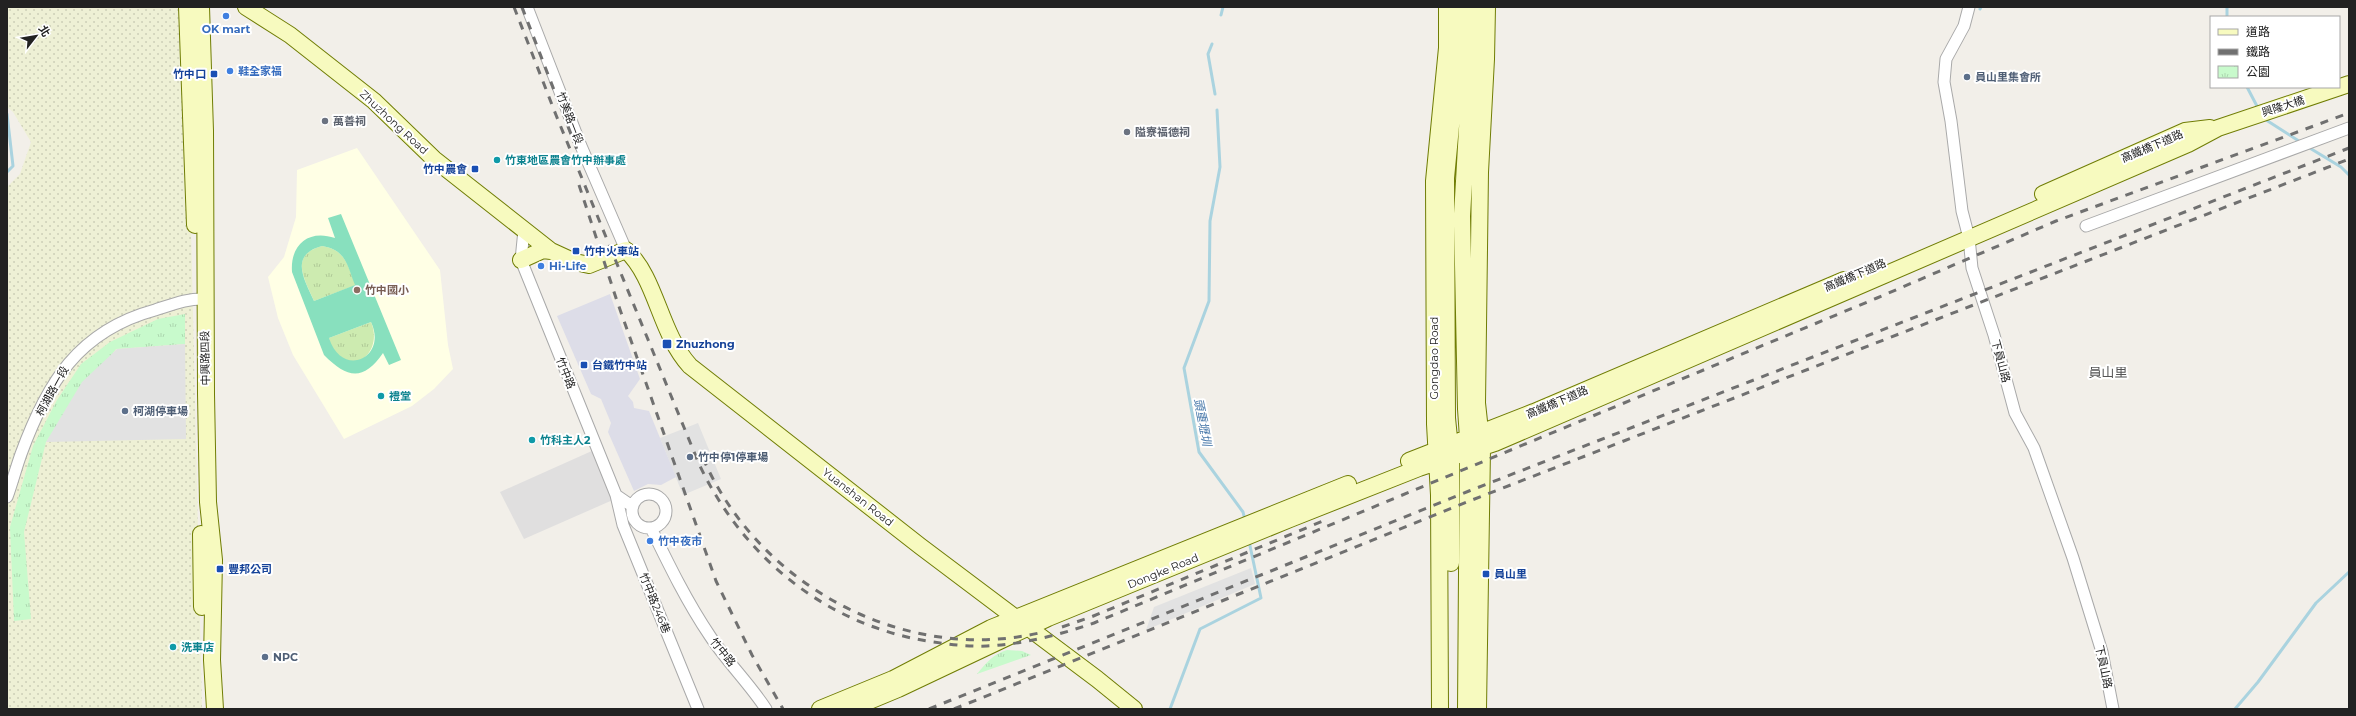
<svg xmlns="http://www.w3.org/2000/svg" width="2356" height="716" font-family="Montserrat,'Noto Sans TC',sans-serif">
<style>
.residential{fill:#e0dfdf}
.education{fill:#ffffe5}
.farmland{fill:url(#farmland-dots)}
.grass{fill:url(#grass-tufts)}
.park{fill:url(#park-tufts)}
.pitch{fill:#88e0be;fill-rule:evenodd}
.parking{fill:#e2e2e2}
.plaza{fill:#dddde8}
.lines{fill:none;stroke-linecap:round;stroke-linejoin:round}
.stream{stroke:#aad3df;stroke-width:3}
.street-casing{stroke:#a9a9a9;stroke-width:13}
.secondary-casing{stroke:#707d05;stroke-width:18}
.street{stroke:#fff;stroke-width:11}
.secondary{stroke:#f7fabf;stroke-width:16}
.rail{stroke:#707070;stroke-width:3;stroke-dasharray:8 8;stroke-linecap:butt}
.shop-dot{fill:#3f7fe0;stroke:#fff;stroke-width:1.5}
.transit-dot{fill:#1a4fb4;stroke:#fff;stroke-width:1.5}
.service-dot{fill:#5c6f8a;stroke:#fff;stroke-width:1.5}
.worship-dot{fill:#6b7280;stroke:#fff;stroke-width:1.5}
.culture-dot{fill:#0f9aa8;stroke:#fff;stroke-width:1.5}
.education-dot{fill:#8d6e63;stroke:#fff;stroke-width:1.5}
.labels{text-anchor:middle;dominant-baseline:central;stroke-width:4;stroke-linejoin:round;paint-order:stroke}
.shop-label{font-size:11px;font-weight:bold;fill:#366cbe;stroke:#fff;text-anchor:start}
.transit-label{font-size:11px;font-weight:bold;fill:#164399;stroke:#fff;text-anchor:start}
.service-label{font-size:11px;font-weight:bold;fill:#4e5e75;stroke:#fff;text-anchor:start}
.street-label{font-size:11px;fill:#222;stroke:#fff}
.worship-label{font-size:11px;font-weight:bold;fill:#5b616d;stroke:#fff;text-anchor:start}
.culture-label{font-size:11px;font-weight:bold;fill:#0d838f;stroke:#fff;text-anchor:start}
.education-label{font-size:11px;font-weight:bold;fill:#785e54;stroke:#fff;text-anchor:start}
.water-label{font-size:12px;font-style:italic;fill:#4a7aab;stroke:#fff}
.quarter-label{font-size:13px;fill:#555;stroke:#fff}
</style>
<defs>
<pattern id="farmland-dots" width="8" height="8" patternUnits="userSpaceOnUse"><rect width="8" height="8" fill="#eef0d5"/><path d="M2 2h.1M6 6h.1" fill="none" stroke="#ccceb7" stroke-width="1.8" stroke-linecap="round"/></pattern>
<pattern id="grass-tufts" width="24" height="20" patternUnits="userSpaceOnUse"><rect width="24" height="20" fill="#cdebb0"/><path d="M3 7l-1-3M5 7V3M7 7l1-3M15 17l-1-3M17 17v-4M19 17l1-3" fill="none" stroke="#b0c997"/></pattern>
<pattern id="park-tufts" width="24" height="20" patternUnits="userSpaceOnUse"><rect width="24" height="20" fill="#c8facc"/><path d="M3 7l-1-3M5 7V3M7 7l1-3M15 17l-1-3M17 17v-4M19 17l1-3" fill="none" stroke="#acd6af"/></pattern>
</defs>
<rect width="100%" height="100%" fill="#f2efe9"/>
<path class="residential" d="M594 450 615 499 524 539 500 492Z"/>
<path class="education" d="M357 148 440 270 448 345 453 369 434 389 412 406 344 439 293 355 278 318 268 277 284 257 296 217 297 170Z"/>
<path class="farmland" d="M7 7H186L202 709H7V187L20 174 31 142 13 112 7 107Z"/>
<path class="grass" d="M322 246C346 250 347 265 356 285L314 301C304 278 289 255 322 246Z
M371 322C383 350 356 376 335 353 332 349 330 343 329 338Z"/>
<path class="park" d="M185 314V344L116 349 46 442 24 532 31 619 14 621 10 527 33 446 57 400 81 364 110 342 158 319Z
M1007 650 1022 651 1031 655 977 674C986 663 993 654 1007 650Z"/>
<path class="pitch" d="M341 214 401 360 389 365 383 353C363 382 347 378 324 355L292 272C290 244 309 229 335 238L328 218ZM322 246C346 250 347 265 355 285L314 301C304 279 289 255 322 246ZM371 322C388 358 342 379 329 338Z"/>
<path class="parking" d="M185 344 186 439 46 442 82 382 117 349Z
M698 423 721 479 683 495 660 438Z
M1251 568 1255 584 1146 630 1154 607Z"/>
<path class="plaza" d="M610 294 640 379 628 396 633 402 634 408 649 411 676 477 661 485 648 484 634 491 608 432 611 423 601 399 591 394 557 316Z"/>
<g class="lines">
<path class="stream" d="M2227 7V17
M1980 9 1981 7
M1221 15 1223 7
M1212 44 1208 54 1215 94
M2247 87 2259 110
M1217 110 1220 167 1210 221 1209 301 1184 368 1199 452 1243 512 1245 520
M7 114 13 166 7 172
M2263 118 2302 143
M2308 147 2341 167 2349 175
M1170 709 1200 629 1261 598 1249 541
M2235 709 2258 682 2316 603 2349 572"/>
<g class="street-casing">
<path id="street" d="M527 7 581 146 626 250
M1969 7 1964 26 1946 59 1944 82 1951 121 1962 211 1969 238 1972 268 1994 335 2015 413 2034 448 2073 558 2102 652 2113 709
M2086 226 2349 128
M524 230 521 260 616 495 632 506
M632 511a17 17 0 1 1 34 0a17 17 0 1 1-34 0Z
M616 495 623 525 698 709
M7 497C12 483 16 468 21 454 47 383 78 331 155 310 171 305 188 298 205 299
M651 528C669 565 687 602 710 636 727 662 749 683 766 709"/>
</g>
<g class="secondary-casing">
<path id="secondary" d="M187 7 195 225
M201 7 205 131 206 394 208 502 214 560 212 660 215 709
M246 7 290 35 374 101 434 159 551 251 575 262 589 265 626 250C657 279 659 332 690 366L920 546 1097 679 1134 709
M2043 194 2185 131 2210 128
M521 260 543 250 551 251
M1409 461 1534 412 1844 280
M201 534 202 607
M1451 563V458L1447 418 1446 178 1457 64 1459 7
M820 709 893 679 991 628 1348 484
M850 709 898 689 1048 618 1290 519 1419 468 1495 443 2188 144 2218 128 2349 84
M1440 709 1439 495 1435 424 1434 181 1447 48V7
M1466 709 1468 438 1466 409 1462 216 1474 7
M1478 709 1482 449 1477 403 1480 172 1486 59 1487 7"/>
</g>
<use href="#street" class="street"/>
<use href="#secondary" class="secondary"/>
<path class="rail" d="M514 7 556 115 699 464C743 557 825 624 927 641 947 644 967 647 987 646 1024 644 1059 635 1094 623L1877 298 2056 221 2349 113
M522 7 581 160
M579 185 617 301 716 581 752 655 783 709
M703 458C758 585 903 664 1039 633
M1062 627 1091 617 1323 521
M929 709 1469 491 2349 148
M954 709 1472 500 2349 159"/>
</g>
<g class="shop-dot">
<circle cx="226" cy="16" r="4"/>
<circle cx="230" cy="71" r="4"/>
<circle cx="541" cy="266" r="4"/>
<circle cx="650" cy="541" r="4"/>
</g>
<g class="transit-dot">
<rect x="210" y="70" width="8" height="8" rx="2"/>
<rect x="471" y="165" width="8" height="8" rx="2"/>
<rect x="572" y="247" width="8" height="8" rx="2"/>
<rect x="662" y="339" width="10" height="10" rx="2"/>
<rect x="580" y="361" width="8" height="8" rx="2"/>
<rect x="216" y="565" width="8" height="8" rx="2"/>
<rect x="1482" y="570" width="8" height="8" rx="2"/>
</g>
<g class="service-dot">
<circle cx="1967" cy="77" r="4"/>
<circle cx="125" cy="411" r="4"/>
<circle cx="690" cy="457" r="4"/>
<circle cx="265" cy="657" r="4"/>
</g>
<g class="worship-dot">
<circle cx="325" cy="121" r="4"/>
<circle cx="1127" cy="132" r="4"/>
</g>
<g class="culture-dot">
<circle cx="497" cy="160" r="4"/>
<circle cx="381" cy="396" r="4"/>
<circle cx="532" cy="440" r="4"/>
<circle cx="173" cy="647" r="4"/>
</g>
<circle class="education-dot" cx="357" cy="290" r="4"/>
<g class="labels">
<g class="shop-label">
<text x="226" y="29" text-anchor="middle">OK mart</text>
<text x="238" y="71">鞋全家福</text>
<text x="549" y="266">Hi-Life</text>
<text x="658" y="541">竹中夜市</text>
</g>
<g class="transit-label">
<text x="206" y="74" text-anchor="end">竹中口</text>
<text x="467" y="169" text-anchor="end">竹中農會</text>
<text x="584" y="251">竹中火車站</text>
<text x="676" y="344">Zhuzhong</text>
<text x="592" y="365">台鐵竹中站</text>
<text x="228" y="569">豐邦公司</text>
<text x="1494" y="574">員山里</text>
</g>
<g class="service-label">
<text x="1975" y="77">員山里集會所</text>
<text x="133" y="411">柯湖停車場</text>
<text x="698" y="457">竹中停1停車場</text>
<text x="273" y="657">NPC</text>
</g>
<g class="street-label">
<text transform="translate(2283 106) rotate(-18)">興隆大橋</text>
<text transform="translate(570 118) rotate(69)">竹美路一段</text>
<text transform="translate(394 122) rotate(43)">Zhuzhong Road</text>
<text transform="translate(2152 146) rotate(-23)">高鐵橋下道路</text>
<text transform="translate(1855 275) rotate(-23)">高鐵橋下道路</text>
<text transform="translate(205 358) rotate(-91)">中興路四段</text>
<text transform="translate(1434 358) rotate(-90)">Gongdao Road</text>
<text transform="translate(2001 361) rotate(75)">下員山路</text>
<text transform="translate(566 373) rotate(68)">竹中路</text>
<text transform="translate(52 391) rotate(-61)">柯湖路一段</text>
<text transform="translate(1557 402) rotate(-23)">高鐵橋下道路</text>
<text transform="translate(858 497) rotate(38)">Yuanshan Road</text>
<text transform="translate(1163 571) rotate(-22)">Dongke Road</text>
<text transform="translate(655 603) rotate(68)">竹中路246巷</text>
<text transform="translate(723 652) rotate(51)">竹中路</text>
<text transform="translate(2104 667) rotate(78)">下員山路</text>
</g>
<g class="worship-label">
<text x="333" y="121">萬善祠</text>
<text x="1135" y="132">隘寮福德祠</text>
</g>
<g class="culture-label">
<text x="505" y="160">竹東地區農會竹中辦事處</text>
<text x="389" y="396">禮堂</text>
<text x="540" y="440">竹科主人2</text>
<text x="181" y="647">洗車店</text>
</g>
<g class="education-label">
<text x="365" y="290">竹中國小</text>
</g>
<g class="water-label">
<text transform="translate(1203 422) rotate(79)">頭重壢圳</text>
</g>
<g class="quarter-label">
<text x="2108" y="372">員山里</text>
</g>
</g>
<rect width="2356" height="716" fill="none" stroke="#222222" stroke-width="16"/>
<rect x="2210" y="16" width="130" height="72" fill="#ffffff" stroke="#a7a7a7"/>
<rect x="2218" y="29" width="20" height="6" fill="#f7fabf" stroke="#a7a7a7"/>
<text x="2246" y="36" font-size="12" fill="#222222">道路</text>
<rect x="2218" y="49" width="20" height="6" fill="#707070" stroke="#a7a7a7"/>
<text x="2246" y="56" font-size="12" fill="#222222">鐵路</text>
<rect x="2218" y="66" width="20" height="12" fill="url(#park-tufts)" stroke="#a7a7a7"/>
<text x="2246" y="76" font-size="12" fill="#222222">公園</text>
<g transform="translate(36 36) rotate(59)" stroke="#ffffff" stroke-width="3" paint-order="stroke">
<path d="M0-3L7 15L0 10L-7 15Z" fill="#222222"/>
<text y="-6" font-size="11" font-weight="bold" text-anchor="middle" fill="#222222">北</text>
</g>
</svg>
